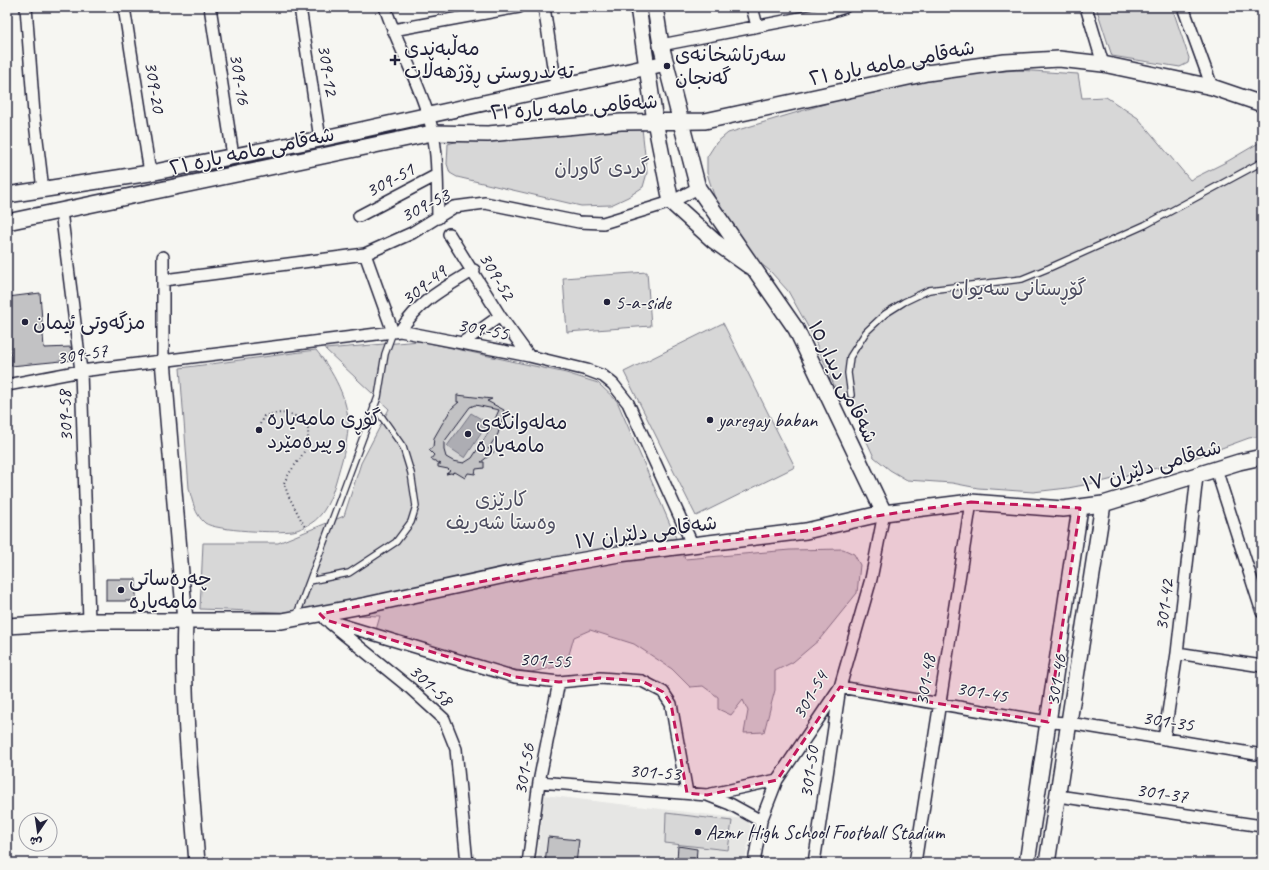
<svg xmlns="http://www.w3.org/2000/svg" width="1269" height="870" font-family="Caveat,'Playpen Sans Arabic',sans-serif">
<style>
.built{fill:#e6e6e4}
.green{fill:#d7d7d7;stroke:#7c7c89}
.water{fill:#adadb3;stroke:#757583}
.building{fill:#c2c2c4;stroke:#22223b;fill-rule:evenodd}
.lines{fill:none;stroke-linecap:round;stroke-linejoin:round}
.lane-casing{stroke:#22223b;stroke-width:8}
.street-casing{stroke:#22223b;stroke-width:14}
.secondary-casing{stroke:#22223b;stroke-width:18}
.path{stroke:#22223b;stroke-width:2;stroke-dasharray:1 3;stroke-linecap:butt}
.lane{stroke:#f6f6f2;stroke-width:5.5}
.street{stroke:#f6f6f2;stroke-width:11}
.secondary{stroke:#f6f6f2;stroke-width:15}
.marked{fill:#c2185b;fill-opacity:0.2;stroke:#c2185b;stroke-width:3;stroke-dasharray:8 5;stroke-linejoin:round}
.poi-dot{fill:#22223b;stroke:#f6f6f2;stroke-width:1.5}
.labels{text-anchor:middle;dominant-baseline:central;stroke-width:3;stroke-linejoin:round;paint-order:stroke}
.poi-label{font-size:20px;fill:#22223b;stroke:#f6f6f2;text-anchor:start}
.street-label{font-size:20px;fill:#22223b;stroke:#f6f6f2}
.park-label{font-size:20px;fill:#4f4f62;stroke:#f6f6f2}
</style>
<rect width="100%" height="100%" fill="#f6f6f2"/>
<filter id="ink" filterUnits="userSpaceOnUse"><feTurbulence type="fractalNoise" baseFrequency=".025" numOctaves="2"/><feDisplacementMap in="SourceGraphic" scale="8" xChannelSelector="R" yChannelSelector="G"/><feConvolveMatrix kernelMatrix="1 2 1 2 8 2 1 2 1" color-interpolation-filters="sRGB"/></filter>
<g filter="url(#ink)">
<path class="built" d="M544 795 745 819 751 826 745 863H537Z"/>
<path class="green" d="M1096 7H1172L1189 58 1188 63 1180 67 1112 56Z
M1017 70 1078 74 1082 98 1106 97 1138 118 1190 180 1228 161 1262 141V436L1249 438 1189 460 1105 481 1068 488 1033 492 978 488 952 483 907 480 890 470 874 457 862 431 853 400 840 399 812 334 788 291 770 271 750 255 721 218 707 173V157L716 143 728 133 848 97 934 77Z
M642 128 647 173 643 187 628 197 611 205 581 206 457 177 450 173 447 164 448 144 458 141 565 132Z
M647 272 651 326 567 332 563 278Z
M723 323 795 467 696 516 624 372Z
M420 341 566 373 598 383 617 401 685 559 790 550 843 549 854 554 860 565 857 593 819 640 793 662 775 671V690L764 732 744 733 748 711 743 700 731 715 718 709V697L703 686 690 687 672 669 634 644 590 630 574 637 566 665 531 672 493 667 376 630 380 616 200 609 203 543H278L344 516 361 463 389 409 325 349Z
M316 350C332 370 350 401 348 428 347 446 341 463 336 481 331 498 325 515 310 524 305 527 298 530 293 531 278 533 216 531 205 523 195 515 192 500 189 488L180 368Z
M666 813 732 821 728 850 665 843Z"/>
<path class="water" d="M471 413 488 423 465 458 447 446Z"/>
<path class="building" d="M40 293 44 348 71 347 72 360 11 366 8 297Z
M457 395 492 399 487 401 504 410 498 434 488 449 491 448 494 452 481 462H484V468L476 469 475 474 468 473 465 478 455 472 452 473 453 474 451 473 446 474 450 471 448 469 438 467V464H441L431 459 434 455 429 450 433 447 434 438 442 424 452 408 459 402H457ZM475 405 499 410 490 430 472 458 464 463 453 461 446 457 444 450V442L470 407Z
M106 579H136V601H106Z
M548 837 579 840 576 863H545Z
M678 846 697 849 696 861 677 859Z"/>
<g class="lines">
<g class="lane-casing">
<path id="lane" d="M851 395 848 373 850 357 866 332 885 314 904 302 929 290 1022 279 1049 268 1145 225 1262 162
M310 581 349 573 396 542 411 522 416 506 411 473 403 447 374 406
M296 617 378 397 385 354 393 332"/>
</g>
<g class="street-casing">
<path id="street" d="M26 7 34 114 43 190
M124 7 150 173
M210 7 233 156
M300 7 320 139
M385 7C397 44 417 78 428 115 439 147 437 184 438 218
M544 7 556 86
M752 7 757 26
M1086 7 1103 64
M1183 7 1212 87
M393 30 519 7
M661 45 826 13 845 7
M61 211 81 371 89 621
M359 216 437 175
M449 234 500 316 529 356
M365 254 393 332
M164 280 365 254 412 233 454 207 485 203 579 222 603 223 671 202 698 188
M400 331C420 300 443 289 474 270
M462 343 500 316
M163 360V257
M7 385 81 371 393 332 400 331 529 356 587 370 603 376 613 384 628 403 693 546
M1216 469 1262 612
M326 620 515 677 559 682 600 678 642 681 663 692 671 704 687 793
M330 623 410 688 444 719 456 749 467 863
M1177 653 1262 666
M1164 739 1177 653 1197 476
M539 782 707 795 730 804 761 821
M707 795 777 780
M1058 796 1262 826
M528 863 539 782 559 682
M754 863 761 821 777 780 840 687 871 579 884 513
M814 863 840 687 1048 722 1069 723 1262 755
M915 863 971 502"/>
</g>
<g class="secondary-casing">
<path id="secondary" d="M638 7 655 121 671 202 714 241 749 266
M655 7 661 45 698 188 796 329 884 513
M7 195 150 173 320 139 666 63
M7 222 432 133 488 134 621 122 705 121 927 73 1005 62 1059 59 1103 64 1212 87 1262 104
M163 360 185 621C182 702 191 783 197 863
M7 626 89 621H282L367 605 528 570 619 554 806 531 884 513 971 502 1063 509 1103 504 1239 462 1262 457
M1027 863 1080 508
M1047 863 1103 504"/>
</g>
<path class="path" d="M260 424 264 416C281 411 293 412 307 423 313 453 295 459 284 483L288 495 306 529"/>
<use href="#lane" class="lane"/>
<use href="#street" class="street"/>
<use href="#secondary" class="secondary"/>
</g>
</g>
<path class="marked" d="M971 502 1080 508 1048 722 840 687 777 780 707 795 687 793 671 704 663 692 642 681 600 678 559 682 515 677 326 620 320 614 619 554 806 531 869 517Z"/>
<g class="poi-dot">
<path d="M393 54h4v4h4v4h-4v4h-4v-4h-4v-4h4z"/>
<circle cx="667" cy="66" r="4"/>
<circle cx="607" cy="302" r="4"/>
<circle cx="25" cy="322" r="4"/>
<circle cx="710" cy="420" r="4"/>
<circle cx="259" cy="430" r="4"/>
<circle cx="468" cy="434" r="4"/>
<circle cx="121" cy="590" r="4"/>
<circle cx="698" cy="832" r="4"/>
</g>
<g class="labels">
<g class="poi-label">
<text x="404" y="48">مەڵبەندی<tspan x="404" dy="23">تەندروستی ڕۆژهەڵات</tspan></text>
<text x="675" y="54">سەرتاشخانەی<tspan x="675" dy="23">گەنجان</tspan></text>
<text x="615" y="302">5-a-side</text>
<text x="33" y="322">مزگەوتی ئیمان</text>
<text x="267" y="418">گۆڕی مامەیارە<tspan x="267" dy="23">و پیرەمێرد</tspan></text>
<text x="718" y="420">yaregay baban</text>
<text x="476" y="422">مەلەوانگەی<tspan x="476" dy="23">مامەیارە</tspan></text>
<text x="129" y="578">چەرەساتی<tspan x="129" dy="23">مامەیارە</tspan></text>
<text x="706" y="832">Azmr High School Football Stadium</text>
</g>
<g class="street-label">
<text transform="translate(892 63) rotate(-11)">شەقامی مامە یارە ٢١</text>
<text transform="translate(328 70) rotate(81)">309-12</text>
<text transform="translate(240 79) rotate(81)">309-16</text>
<text transform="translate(155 87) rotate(81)">309-20</text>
<text transform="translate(574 107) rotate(-4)">شەقامی مامە یارە ٢١</text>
<text transform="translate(252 151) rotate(-12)">شەقامی مامە یارە ٢١</text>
<text transform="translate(390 180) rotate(-28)">309-51</text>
<text transform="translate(425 205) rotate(-27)">309-53</text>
<text transform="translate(497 276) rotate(59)">309-52</text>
<text transform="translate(424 285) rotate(-38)">309-49</text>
<text transform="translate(483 329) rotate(11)">309-55</text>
<text transform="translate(82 354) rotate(-9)">309-57</text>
<text transform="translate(843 382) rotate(64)">شەقامی دیدار ١٥</text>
<text transform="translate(65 416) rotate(-92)">309-58</text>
<text transform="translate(1152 466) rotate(-16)">شەقامی دلێران ١٧</text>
<text transform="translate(646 532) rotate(-8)">شەقامی دلێران ١٧</text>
<text transform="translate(1164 605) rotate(-83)">301-42</text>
<text transform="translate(545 660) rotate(3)">301-55</text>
<text transform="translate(925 680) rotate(-81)">301-48</text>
<text transform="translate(1056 680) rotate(-81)">301-46</text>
<text transform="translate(431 685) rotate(43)">301-58</text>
<text transform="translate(982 692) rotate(10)">301-45</text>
<text transform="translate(810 695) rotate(-60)">301-54</text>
<text transform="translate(1168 721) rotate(9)">301-35</text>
<text transform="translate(524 769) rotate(-80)">301-56</text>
<text transform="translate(655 772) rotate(4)">301-53</text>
<text transform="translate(809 772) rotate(-82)">301-50</text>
<text transform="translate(1162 793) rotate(8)">301-37</text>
</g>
<g class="park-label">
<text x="602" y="167">گردی گاوران</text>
<text x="1019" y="288">گۆڕستانی سەیوان</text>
<text x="501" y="499">کارێزی<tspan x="501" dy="23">وەستا شەریف</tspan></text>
</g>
</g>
<rect width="1269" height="870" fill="none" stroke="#f6f6f2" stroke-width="24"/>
<rect x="12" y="12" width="1245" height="846" fill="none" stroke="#22223b" stroke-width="1.5" filter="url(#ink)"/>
<g transform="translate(38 832) rotate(193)"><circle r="19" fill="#f6f6f2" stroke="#a1a1a9"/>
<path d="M0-3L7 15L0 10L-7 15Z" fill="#22223b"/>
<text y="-6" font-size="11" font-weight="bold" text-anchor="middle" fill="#22223b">ش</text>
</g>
</svg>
